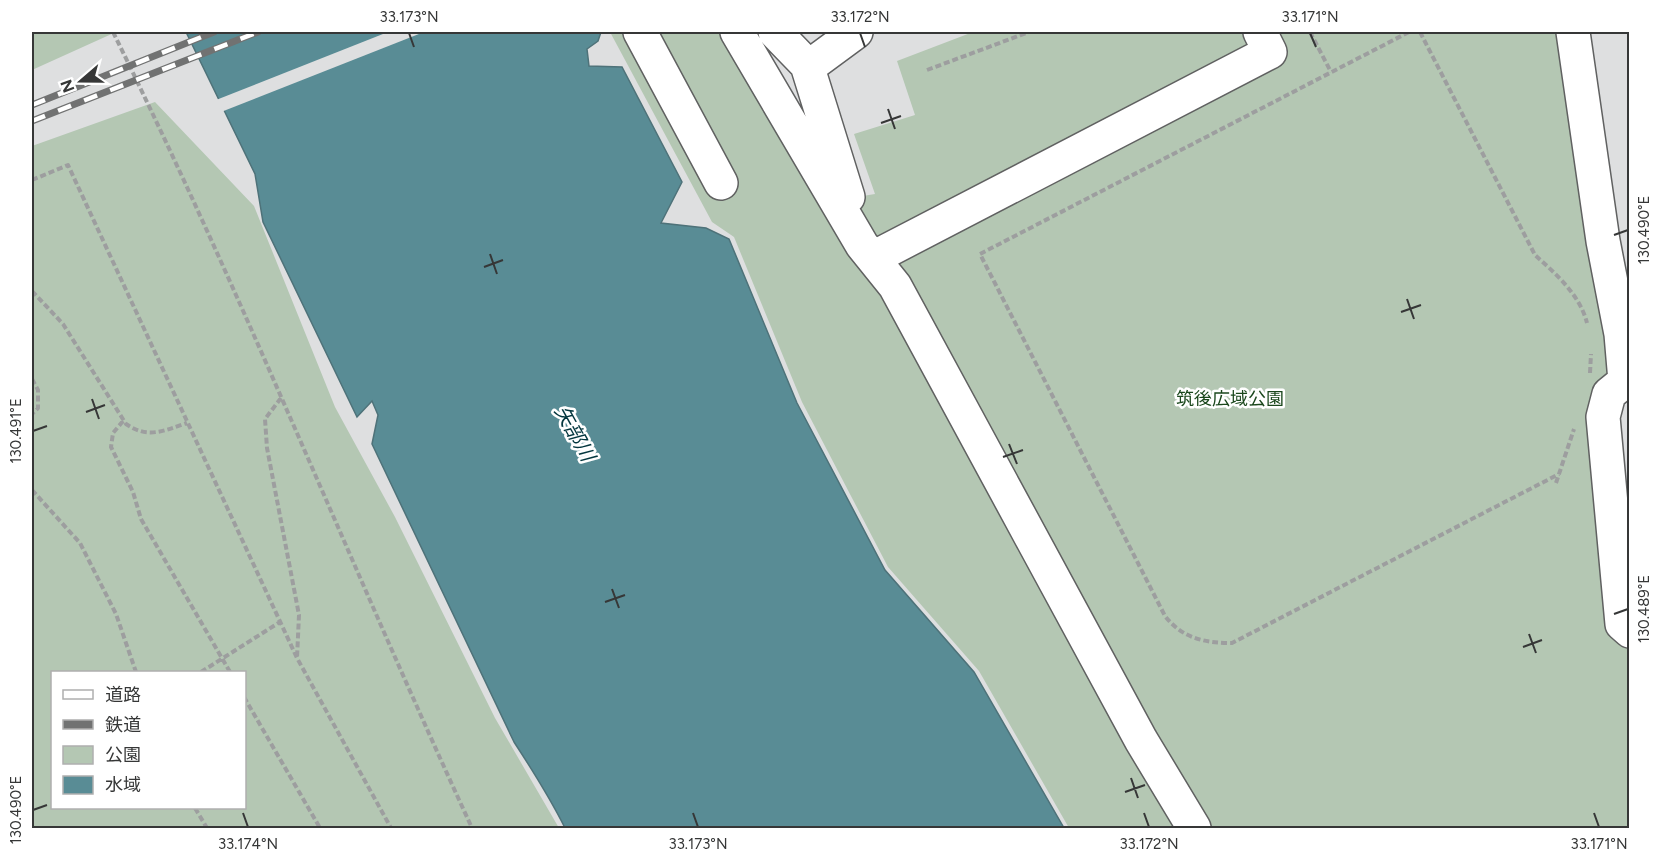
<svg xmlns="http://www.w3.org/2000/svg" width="1661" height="860" font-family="Figtree,'Noto Sans JP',sans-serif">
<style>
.green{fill:#b4c7b3;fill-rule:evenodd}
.water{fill:#598c95;stroke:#4e7279;stroke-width:1.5}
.pier{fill:#dedfe0}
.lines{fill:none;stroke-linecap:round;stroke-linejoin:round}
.minor-casing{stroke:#606161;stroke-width:36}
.path{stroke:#9d9e9f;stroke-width:4;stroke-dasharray:6 3;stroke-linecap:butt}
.minor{stroke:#fff;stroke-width:33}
.rail-casing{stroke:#717272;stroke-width:7}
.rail{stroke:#fff;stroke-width:4.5;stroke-dasharray:14;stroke-linecap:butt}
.ticks{fill:none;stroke:#363737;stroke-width:2}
.labels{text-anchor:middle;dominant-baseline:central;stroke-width:5;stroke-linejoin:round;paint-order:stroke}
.park-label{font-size:18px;fill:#1a471c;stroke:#fff}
.water-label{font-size:20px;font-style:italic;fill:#03363e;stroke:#fff}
.neatline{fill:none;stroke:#363737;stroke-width:2}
.ticks-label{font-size:15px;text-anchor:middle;fill:#363737}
</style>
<rect width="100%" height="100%" fill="#dedfe0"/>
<path class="green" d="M32 32H116L32 70Z
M610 32H728L826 202 875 194 854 134 915 115 897 61 973 32H1565L1618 369 1598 399 1629 642V828H1069L979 671 888 567 802 402 734 237 712 222Z
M155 102 254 206 335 407 395 517 495 718 559 828H32V146ZM52 672H244V808H52Z"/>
<path class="water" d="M186 32H601L598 41 587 49 589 66 622 67 682 182 661 223 706 228 729 239 797 403 885 570 974 672 1064 828H565C550 798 533 771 514 742L372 444 378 415 372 401 357 417 263 222 255 174Z"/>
<path class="pier" d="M388 32H424L221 112 216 100Z"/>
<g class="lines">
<g class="minor-casing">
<path id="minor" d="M640 32 721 183
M737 32 862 245 895 286 1141 740 1194 828
M775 32 807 65 818 60 856 32
M1573 32 1603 241 1621 334 1625 381 1609 394 1603 417 1622 624 1630 631
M807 65 848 197
M873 258 1270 52 1260 32"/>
</g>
<path class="path" d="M113 32C242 293 350 564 472 828
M1310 32 1331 72
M1409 32 980 254 1165 616C1182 638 1204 643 1232 643L1559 474
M1420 32 1535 255C1556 274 1580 295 1587 323
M927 70 1029 32
M32 180 68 165 297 658 391 828
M32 291 63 324 126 424C148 439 163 431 187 423
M1590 373 1591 354
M32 379 38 390V408L32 414
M281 398 265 419 267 448 299 615 297 658
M123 421 113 433 111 447 133 492 141 519 230 672
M1556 483 1574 429
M32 490 80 543 116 614 136 672
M201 672 280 622
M244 697 320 828
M195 808 207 828"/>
<use href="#minor" class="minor"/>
<g class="rail-casing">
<path id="rail" d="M32 105 214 32
M32 121 258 32"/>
</g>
<use href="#rail" class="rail"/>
</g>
<path class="ticks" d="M409 33 414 47M860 33 865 47M1310 33 1316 47M888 109 895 129M881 123 901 116M1614 235 1628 230M490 254 497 274M484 267 503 260M1407 299 1414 319M1401 312 1421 305M92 399 99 419M86 412 105 405M33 431 47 426M1009 444 1017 464M1003 457 1023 450M612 589 619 608M605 602 625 595M1614 614 1628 609M1529 634 1536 653M1523 647 1542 640M1131 778 1138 798M1125 792 1145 785M33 810 47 805M243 813 248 827M693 813 698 827M1144 813 1149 827M1594 813 1599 827"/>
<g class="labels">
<g class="park-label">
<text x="1230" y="399">筑後広域公園</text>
</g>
<g class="water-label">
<text transform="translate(575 433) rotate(61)">矢部川</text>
</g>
</g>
<rect width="1661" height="860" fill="none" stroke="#ffffff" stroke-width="66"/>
<rect x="51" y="671" width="195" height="138" fill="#ffffff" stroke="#afafaf" stroke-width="1.5"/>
<rect x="63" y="690" width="30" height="9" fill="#ffffff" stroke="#afafaf" stroke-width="1.5"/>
<text x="105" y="701" font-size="18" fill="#363737">道路</text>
<rect x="63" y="720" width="30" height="9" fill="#717272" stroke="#afafaf" stroke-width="1.5"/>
<text x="105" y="731" font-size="18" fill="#363737">鉄道</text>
<rect x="63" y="746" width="30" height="18" fill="#b4c7b3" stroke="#afafaf" stroke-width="1.5"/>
<text x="105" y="761" font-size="18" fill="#363737">公園</text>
<rect x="63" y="776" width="30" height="18" fill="#598c95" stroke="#afafaf" stroke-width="1.5"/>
<text x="105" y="791" font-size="18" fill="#363737">水域</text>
<g transform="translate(81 81) rotate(250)" stroke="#ffffff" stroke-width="4.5" paint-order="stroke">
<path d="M0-4.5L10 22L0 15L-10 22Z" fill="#363737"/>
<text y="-9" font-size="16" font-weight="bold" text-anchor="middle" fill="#363737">N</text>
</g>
<rect x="33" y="33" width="1595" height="794" class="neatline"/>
<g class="ticks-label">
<text x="409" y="22">33.173°N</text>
<text x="860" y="22">33.172°N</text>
<text x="1310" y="22">33.171°N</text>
<text transform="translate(1644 230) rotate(-90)" y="5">130.490°E</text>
<text transform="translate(16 431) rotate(-90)" y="5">130.491°E</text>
<text transform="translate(1644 609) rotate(-90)" y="5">130.489°E</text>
<text transform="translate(16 810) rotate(-90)" y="5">130.490°E</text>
<text x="248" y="849">33.174°N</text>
<text x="698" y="849">33.173°N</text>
<text x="1149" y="849">33.172°N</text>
<text x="1599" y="849">33.171°N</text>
</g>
</svg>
